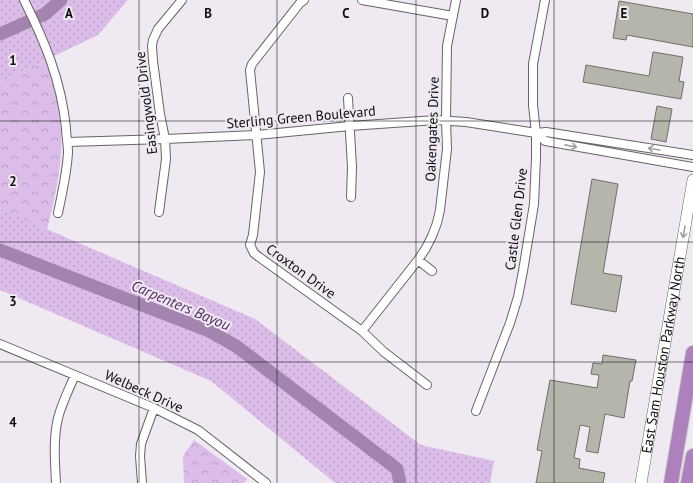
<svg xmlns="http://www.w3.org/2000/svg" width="693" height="483" font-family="'PT Sans',sans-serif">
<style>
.grass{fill:url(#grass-dots)}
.park{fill:url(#park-crowns)}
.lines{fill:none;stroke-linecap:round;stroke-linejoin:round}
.river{stroke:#a384af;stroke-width:13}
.building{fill:#b5b5ac;stroke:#6f6f67}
.minor-casing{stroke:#686369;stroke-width:10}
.secondary-casing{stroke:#686369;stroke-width:12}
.motorway-casing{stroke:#cacaca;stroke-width:16}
.minor{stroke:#fff;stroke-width:8}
.secondary{stroke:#fff;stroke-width:11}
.motorway{stroke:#ad80be;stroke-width:14}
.oneway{stroke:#9f9e9f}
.grid{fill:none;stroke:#0e0c0e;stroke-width:1;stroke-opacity:0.55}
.labels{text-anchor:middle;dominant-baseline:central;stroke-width:4;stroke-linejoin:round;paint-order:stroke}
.street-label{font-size:14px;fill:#0e0c0e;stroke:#efe9f1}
.water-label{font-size:15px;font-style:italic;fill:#522960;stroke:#efe9f1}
.grid-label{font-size:13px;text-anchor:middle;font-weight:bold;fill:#0e0c0e;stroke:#efe9f1;stroke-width:4;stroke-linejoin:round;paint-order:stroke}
</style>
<defs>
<pattern id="grass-dots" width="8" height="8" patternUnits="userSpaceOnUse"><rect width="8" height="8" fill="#dcbce8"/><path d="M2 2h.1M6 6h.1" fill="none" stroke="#bca0c6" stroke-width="1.8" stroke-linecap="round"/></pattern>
<pattern id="park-crowns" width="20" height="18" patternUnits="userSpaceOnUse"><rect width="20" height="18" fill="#dcbce8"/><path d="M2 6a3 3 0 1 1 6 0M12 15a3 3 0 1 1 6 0" fill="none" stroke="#bca0c6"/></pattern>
</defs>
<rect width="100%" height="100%" fill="#efe9f1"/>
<path class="grass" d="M0 0H128L98 35 0 82Z
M0 209 255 319 421 445 494 461 490 483H335L211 381 0 290Z"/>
<path class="park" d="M46 60C51 77 57 95 59 114 66 153 56 192 47 230L0 209V82Z
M194 440 247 479 244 483H184L183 456Z"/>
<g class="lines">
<path class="river" d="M0 34 45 14 61 0
M0 250 209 331 236 346 397 469 400 483"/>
</g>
<path class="building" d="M619 1 693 14V47L627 35 626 40 613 38Z
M653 52 683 57 679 81 684 82 681 99 583 82 586 65 649 76Z
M657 106 672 109 666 142 651 139Z
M592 179 618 184 603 273 622 276 616 312 571 304Z
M603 355 636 360 632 381H630L624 418 605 414 598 453 586 451 590 427 580 425 574 458 580 459 579 468 605 473 603 483H536L542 451 537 450 550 380 597 388 599 375 591 374 593 363 602 364Z"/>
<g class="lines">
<g class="minor-casing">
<path id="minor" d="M24 0C45 42 61 80 66 128 66 136 68 144 68 152 67 173 62 193 58 213
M304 0 300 3 252 64 250 70 260 172 253 235 250 245 254 253 259 257 362 331 384 352 427 385
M362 0 453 16
M348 98 352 167 351 197
M536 133 545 141 693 167
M68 142 165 139 257 135 350 126 436 120 466 122 536 133 546 132 693 155
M159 212 166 159 165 139 160 114 153 61 152 46 153 40 158 29 182 0
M418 260 432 271
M362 331 418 260 426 248 432 236 437 223 440 210 447 149 446 120 447 46 456 0
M0 344 154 408 198 430 266 483
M476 411 510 323 518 297 523 271 534 204 536 158V133L533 105V64L545 0
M56 483C55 462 53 439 58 418 62 403 69 389 75 375
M142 483 140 456 141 444 154 408"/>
</g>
<g class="secondary-casing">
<g id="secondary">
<path id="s1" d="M641 483 693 180"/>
</g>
</g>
<g class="motorway-casing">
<path id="motorway" d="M671 483 693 353
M688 483 693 456"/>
</g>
<use href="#minor" class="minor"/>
<use href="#secondary" class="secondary"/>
<use href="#motorway" class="motorway"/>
</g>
<defs><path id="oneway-shaft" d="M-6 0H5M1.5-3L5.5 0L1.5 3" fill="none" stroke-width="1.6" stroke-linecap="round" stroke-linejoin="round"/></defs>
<g class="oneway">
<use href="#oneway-shaft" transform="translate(571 146) rotate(11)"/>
<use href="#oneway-shaft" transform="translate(654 149) rotate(-171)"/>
<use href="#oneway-shaft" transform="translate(684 232) rotate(100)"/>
</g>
<path class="grid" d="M139 0V483M277 0V483M416 0V483M554 0V483M0 121H693M0 242H693M0 362H693"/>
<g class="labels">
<g class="street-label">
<text transform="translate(146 103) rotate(-97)">Easingwold Drive</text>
<text transform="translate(301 117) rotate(-5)">Sterling Green Boulevard</text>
<text transform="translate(432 129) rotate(-88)">Oakengates Drive</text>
<text transform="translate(516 219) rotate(-83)">Castle Glen Drive</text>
<text transform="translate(301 271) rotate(36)">Croxton Drive</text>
<text stroke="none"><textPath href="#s1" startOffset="130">East Sam Houston Parkway North</textPath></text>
<text transform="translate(144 391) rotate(24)">Welbeck Drive</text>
</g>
<g class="water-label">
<text transform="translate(181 305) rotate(23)">Carpenters Bayou</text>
</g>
</g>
<g class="grid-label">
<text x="69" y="18">A</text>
<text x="208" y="18">B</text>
<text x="346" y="18">C</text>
<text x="485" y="18">D</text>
<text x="624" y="18">E</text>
<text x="13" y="65">1</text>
<text x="13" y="186">2</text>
<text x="13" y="306">3</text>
<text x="13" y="427">4</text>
</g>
</svg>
